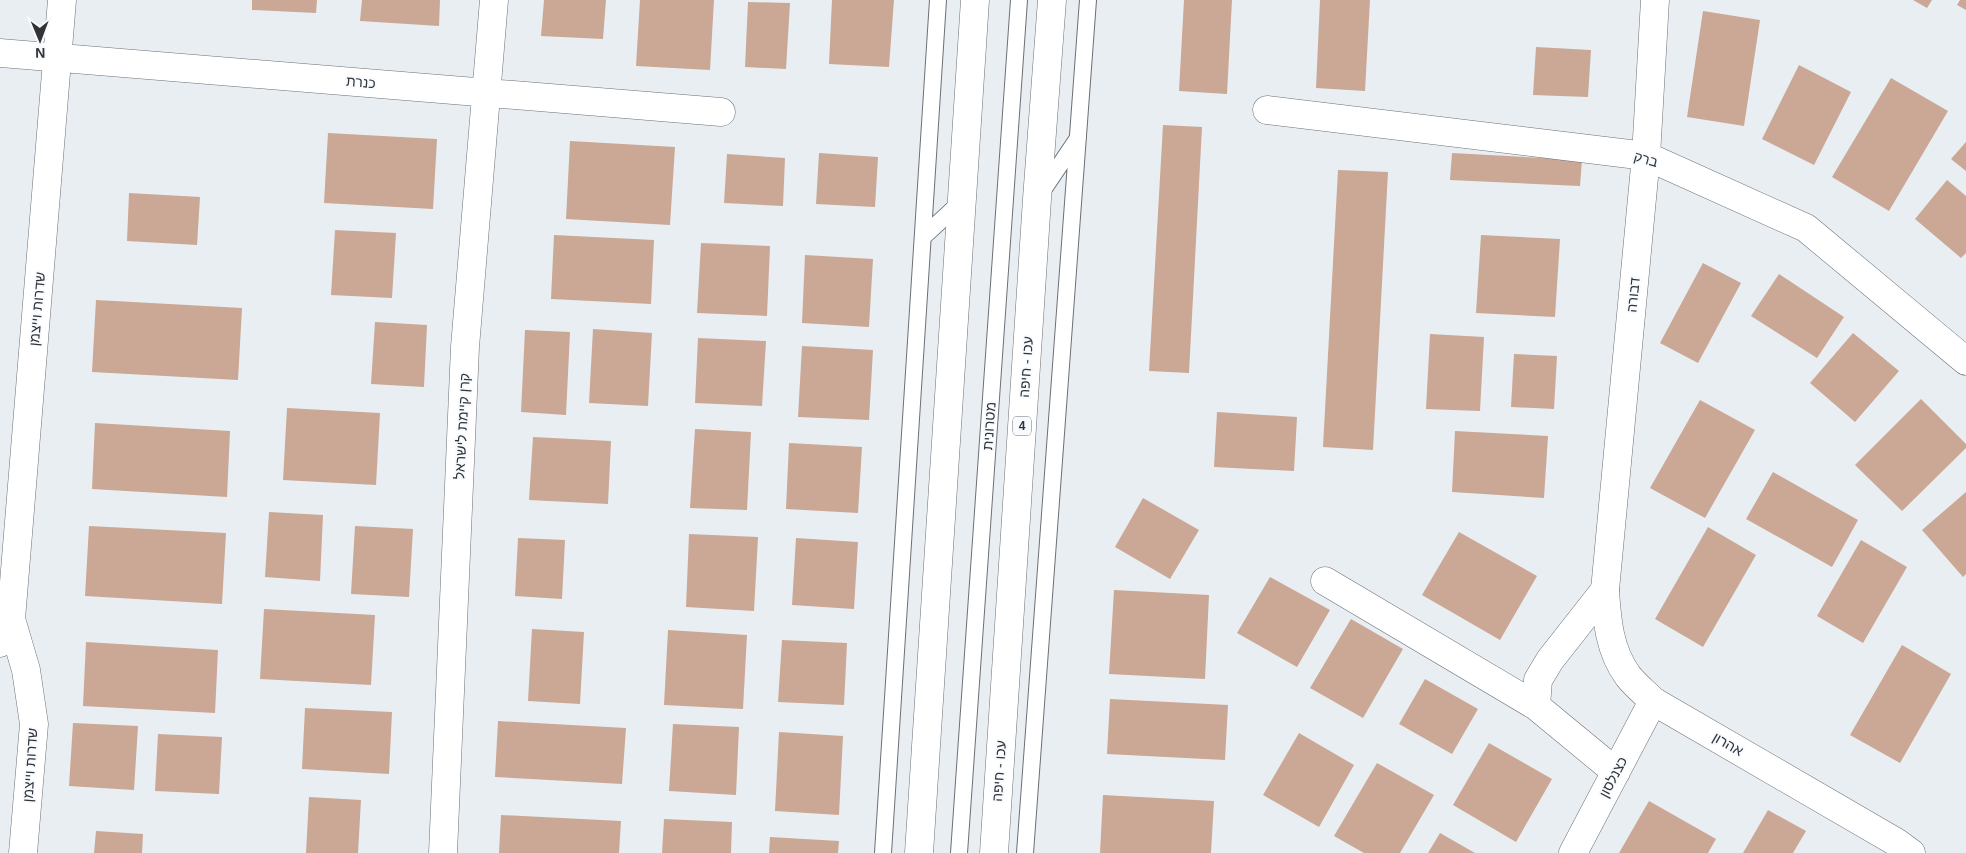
<svg xmlns="http://www.w3.org/2000/svg" width="1966" height="853" font-family="Helvetica,Heebo,sans-serif">
<style>
.building{fill:#caa895}
.lines{fill:none;stroke-linecap:round;stroke-linejoin:round}
.lane-casing{stroke:#6c7075;stroke-width:18}
.street-casing{stroke:#6c7075;stroke-width:29}
.secondary-casing{stroke:#6c7075;stroke-width:29}
.highway-casing{stroke:#6c7075;stroke-width:29}
.lane{stroke:#fff;stroke-width:16}
.street{stroke:#fff;stroke-width:28}
.secondary{stroke:#fff;stroke-width:28}
.highway{stroke:#fff;stroke-width:28}
.labels{text-anchor:middle;dominant-baseline:central;stroke-width:4;stroke-linejoin:round;paint-order:stroke}
.shield{fill:#f7fbff;stroke:#6c6f72;stroke-width:1}
.shield-label{font-size:12px;font-weight:bold;fill:#313335}
.street-label{font-size:14px;fill:#313335;stroke:#f7fbff}
</style>
<rect width="100%" height="100%" fill="#e9eef3"/>
<path class="building" d="M252 0H317L316 13 252 10Z
M362 0H440L439 26 360 21Z
M544 0H606L603 39 541 36Z
M640 0H714L710 70 636 66Z
M832 0H894L889 67 829 64Z
M1184 0H1232L1227 94 1179 91Z
M1320 0H1370L1365 91 1316 88Z
M1913 0H1932L1927 8Z
M1960 0H1966V10L1957 5Z
M748 2 790 3 786 69 745 67Z
M1703 11 1760 20 1744 126 1687 117Z
M1536 47 1591 50 1588 97 1533 95Z
M1799 65 1851 92 1814 165 1762 139Z
M1891 78 1948 111 1889 211 1832 177Z
M1163 125 1202 127 1189 373 1149 371Z
M328 133 437 139 433 209 324 203Z
M570 141 675 147 670 225 566 219Z
M1966 142V171L1951 159Z
M819 153 878 157 875 207 816 204Z
M1452 153 1582 160 1580 186 1450 180Z
M727 154 785 158 783 206 724 203Z
M1338 170 1388 172 1373 450 1323 447Z
M1947 180 1966 196V253L1961 258 1915 219Z
M129 193 200 197 197 245 127 241Z
M335 230 396 233 392 298 331 295Z
M554 235 654 240 651 304 551 299Z
M1481 235 1560 239 1555 317 1476 313Z
M701 243 770 246 767 316 697 313Z
M805 255 873 259 869 327 802 323Z
M1703 263 1741 283 1698 363 1660 343Z
M1779 274 1844 317 1817 358 1751 316Z
M96 300 242 308 238 380 92 372Z
M375 322 427 325 424 387 371 384Z
M593 329 652 333 648 406 589 403Z
M525 330 570 332 566 415 521 412Z
M1853 333 1899 371 1855 422 1810 383Z
M1430 334 1484 337 1480 411 1426 409Z
M698 338 766 341 762 406 695 403Z
M802 346 873 350 869 420 798 417Z
M1514 354 1557 356 1554 409 1511 407Z
M1921 399 1966 444V448L1902 511 1855 465Z
M1700 400 1755 430 1705 518 1650 488Z
M287 408 380 413 376 485 283 480Z
M1217 412 1297 417 1294 471 1214 467Z
M95 423 230 431 227 497 92 489Z
M695 429 751 432 747 510 690 508Z
M1455 431 1548 436 1544 498 1452 492Z
M533 437 611 441 608 504 529 500Z
M789 443 862 447 858 513 786 509Z
M1773 472 1858 520 1832 567 1746 519Z
M1966 492V574L1963 577 1922 530Z
M1143 498 1199 530 1170 579 1115 547Z
M269 512 323 515 320 581 265 577Z
M89 526 226 533 222 604 85 596Z
M355 526 413 529 409 597 351 594Z
M1708 527 1756 555 1703 647 1655 619Z
M1459 532 1537 576 1500 640 1422 595Z
M689 534 758 537 754 611 686 607Z
M518 538 565 540 562 599 515 596Z
M796 538 858 542 854 609 792 605Z
M1861 540 1907 567 1863 643 1817 616Z
M1270 577 1330 610 1297 667 1237 633Z
M1114 590 1209 595 1205 679 1109 674Z
M264 609 375 615 371 685 260 679Z
M1351 619 1403 649 1363 718 1310 688Z
M532 629 584 632 580 704 528 701Z
M668 630 747 635 743 709 664 705Z
M782 640 847 643 844 705 778 702Z
M86 642 218 650 215 713 83 706Z
M1902 645 1951 674 1900 763 1850 735Z
M1425 679 1478 709 1452 754 1399 724Z
M1110 699 1228 705 1225 760 1107 754Z
M305 708 392 712 389 774 302 769Z
M498 721 626 728 622 784 495 777Z
M73 723 138 726 134 790 69 786Z
M673 724 739 727 736 795 669 791Z
M779 732 843 736 839 815 775 811Z
M1299 733 1354 765 1319 827 1263 795Z
M158 734 222 737 219 794 155 791Z
M1489 743 1552 779 1516 842 1453 805Z
M1377 763 1434 795 1400 853H1364L1334 836Z
M1103 795 1214 801 1211 853H1100Z
M309 797 361 800 358 853H306Z
M1649 801 1716 839 1708 853H1619Z
M1768 810 1806 831 1793 853H1743Z
M501 815 621 821 619 853H499Z
M664 819 732 822 731 853H662Z
M96 831 143 834 142 853H94Z
M1440 833 1475 853H1428Z
M770 837 839 841 838 853H769Z"/>
<g class="lines">
<g class="lane-casing">
<path id="lane" d="M1041 193 1078 138
M923 237 962 201
M883 853 938 0
M959 853 1019 0
M1025 853 1088 0"/>
</g>
<g class="street-casing">
<path id="street" d="M0 53 721 112
M1267 110 1646 156 1806 228 1966 361
M1325 581 1536 706 1616 772
M11 619 26 670 34 724 23 853
M0 643 11 619 62 0
M1536 706 1538 680 1550 660 1605 590
M443 853 465 347 494 0
M1573 853 1653 701"/>
</g>
<g class="secondary-casing">
<path id="secondary" d="M1655 0 1646 156 1605 590C1607 620 1609 650 1628 676 1635 685 1645 693 1653 701L1896 842 1911 853"/>
</g>
<g class="highway-casing">
<path id="highway" d="M919 853 975 0
M994 853 1037 199 1052 0"/>
</g>
<use href="#lane" class="lane"/>
<use href="#street" class="street"/>
<use href="#secondary" class="secondary"/>
<use href="#highway" class="highway"/>
</g>
<g class="labels">
<rect class="shield" x="1013" y="416.5" width="18" height="19" rx="4"/>
<g class="shield-label">
<text x="1022" y="426">4</text>
</g>
<g class="street-label">
<text transform="translate(361 82) rotate(5)">כנרת</text>
<text transform="translate(1646 159) rotate(16)">ברק</text>
<text transform="translate(1633 295) rotate(-84)">דבורה</text>
<text transform="translate(37 309) rotate(-85)">שדרות וייצמן</text>
<text transform="translate(1026 367) rotate(-86)">עכו - חיפה</text>
<text transform="translate(462 426) rotate(-87)">קרן קיימת לישראל</text>
<text transform="translate(989 426) rotate(-86)">מטרונית</text>
<text transform="translate(1728 744) rotate(30)">אהרון</text>
<text transform="translate(30 765) rotate(-86)">שדרות וייצמן</text>
<text transform="translate(999 771) rotate(-86)">עכו - חיפה</text>
<text transform="translate(1613 777) rotate(-62)">כצנלסון</text>
</g>
</g>
<g transform="translate(40 40) rotate(179)" stroke="#f7fbff" stroke-width="4" paint-order="stroke">
<path d="M0-4L9 19L0 12L-9 19Z" fill="#313335"/>
<text y="-8" font-size="14" font-weight="bold" text-anchor="middle" fill="#313335">N</text>
</g>
</svg>
